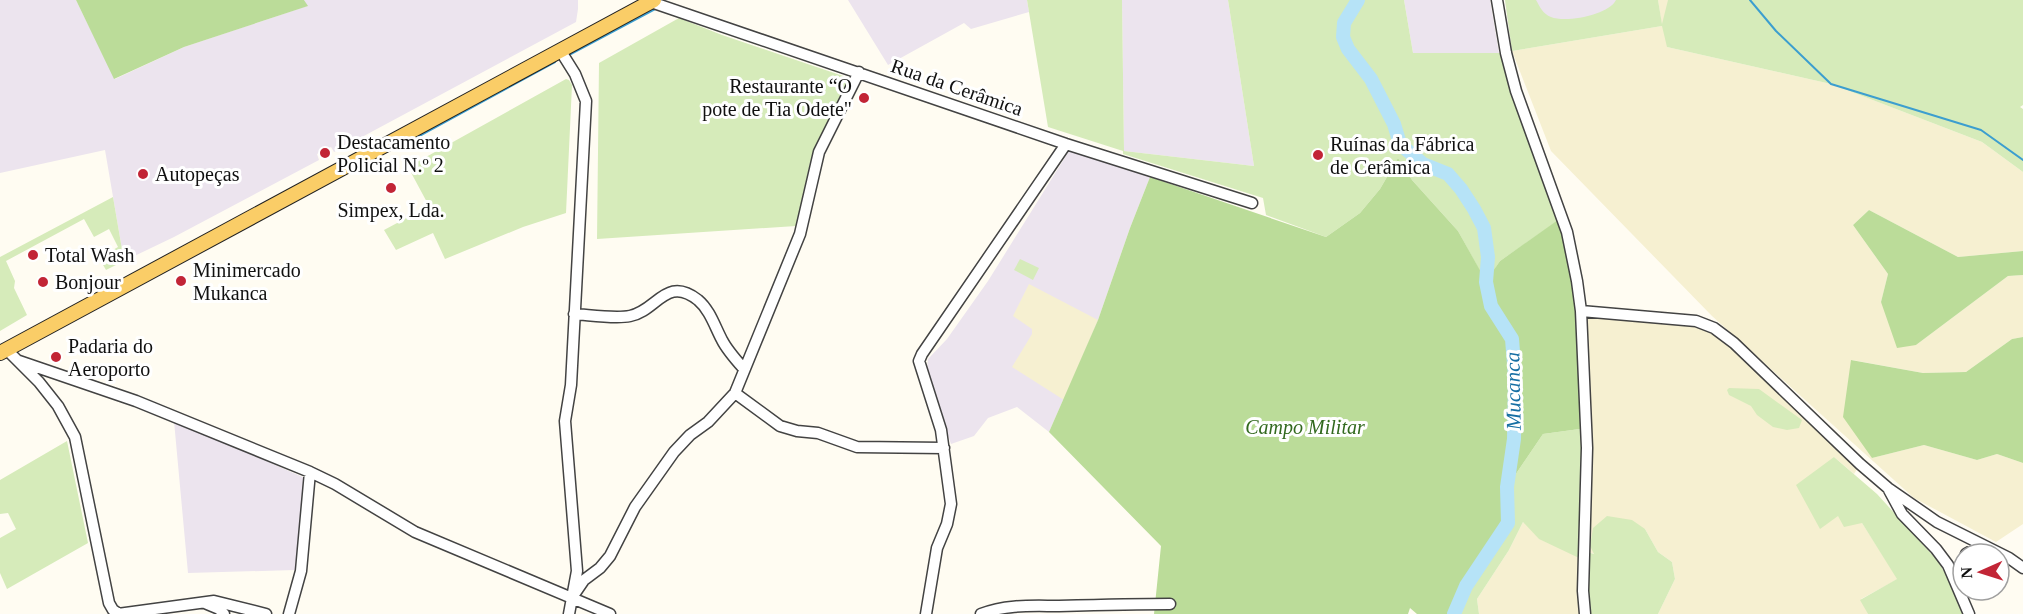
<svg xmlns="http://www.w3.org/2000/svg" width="2023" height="614" font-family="Georgia,serif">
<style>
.industrial{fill:#ece4ee}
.farmland{fill:#f6f0d1}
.green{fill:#d6ebba}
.forest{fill:#bbdc99}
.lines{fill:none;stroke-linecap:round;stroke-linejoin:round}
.stream{stroke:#3c9ecf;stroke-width:2}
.river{stroke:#b6e3f7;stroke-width:14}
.minor-casing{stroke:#434343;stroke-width:13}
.major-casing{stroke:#212121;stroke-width:16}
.minor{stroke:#fff;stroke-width:10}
.major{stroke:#facd67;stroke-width:14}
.poi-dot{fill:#c22536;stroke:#fff;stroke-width:2}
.labels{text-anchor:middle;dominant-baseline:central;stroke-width:6;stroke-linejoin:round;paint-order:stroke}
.poi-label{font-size:20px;fill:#101010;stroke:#fff;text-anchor:start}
.street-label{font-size:20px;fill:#101010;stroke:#fff}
.park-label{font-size:20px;font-style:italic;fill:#32691e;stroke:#fff}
.water-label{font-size:21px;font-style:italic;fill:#166fa4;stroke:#fff}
</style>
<rect width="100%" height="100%" fill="#fffcf2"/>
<path class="industrial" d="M0 0H76L115 79 184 47 307 6 304 0H578V9L576 22 334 152 331 147 317 154 319 160 174 237 124 261 105 150 0 173Z
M848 0H1027L1029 12 971 29 964 23 888 65Z
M1122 0H1228L1254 166 1124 151Z
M1404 0H1490L1499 53H1413Z
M1505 0H1658L1512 51Z
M1069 151 1150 177 1130 228 1098 320 1049 432 1017 407 988 418 974 436 951 444 930 385 927 369 928 359 947 339 988 281Z
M174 421 305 478 295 570 188 573Z"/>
<path class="farmland" d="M1658 0H1668L1667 47 1831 84 1982 142 2023 172V251L1958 257 1869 210 1853 225 1888 274 1881 302 1916 345 2008 276 2023 275V337L2012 339 1966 372 1923 373 1852 360 1872 458 1924 445 1977 460 1997 454 2023 463V524L1996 542 1914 498 1712 316 1551 151 1512 51 1662 26Z
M1029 284 1098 320 1064 400 1012 367 1032 334V329L1013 316Z
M1581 311 1714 328 1860 464 1854 474 1834 457 1838 516 1862 523 1898 579 1861 599 1868 614H1658L1675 579 1672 562 1658 552 1645 529 1595 554 1584 551Z
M1523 522 1579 558 1585 614H1479L1477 599 1509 550Z"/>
<path class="green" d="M1027 0H1122L1124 151 1254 166 1228 0H1404L1413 53H1506L1562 218 1500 261 1486 282 1458 231 1412 180 1398 158 1380 189 1360 213 1326 237 1266 215 1263 198 1123 154V151L1048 127Z
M1505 0H1536C1540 7 1543 14 1551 17 1566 23 1609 15 1616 0H1658L1662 24 1668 0H2023V105L2020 107 2023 109V172L1982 142 1831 84 1667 47 1662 26 1512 51Z
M679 18 722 35 849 78 810 163 796 226 597 239 599 63Z
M566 79 569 80 572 85 566 213 523 227 445 259 433 233 396 250 384 230 429 206 408 167Z
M113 197 124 261 106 270 99 258 118 247 109 229 94 237 84 219 6 261 15 281 14 288 27 315 0 331V257Z
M1020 259 1039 268 1033 280 1014 270Z
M1729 388 1759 389 1802 420 1799 428 1787 430 1773 427 1757 415 1751 406 1729 395 1727 390Z
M1587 428 1584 551 1594 554 1590 546 1593 528 1607 516 1632 520 1645 529 1658 552 1672 562 1675 579 1658 614H1585L1579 558 1539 539 1523 522 1509 550 1477 599 1479 614H1454L1466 586 1508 523 1507 487 1543 434Z
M67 441 88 543 7 589 0 573V538L16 529 8 513 0 514V480Z
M1834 457 1877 494 1938 561 1952 586 1963 614H1868L1860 600 1897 579 1862 523 1844 527 1838 516 1820 529 1796 485Z"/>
<path class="forest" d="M76 0H304L308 6 184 47 114 79Z
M1398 158 1412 180 1458 231 1486 281 1500 261 1558 220 1577 281 1587 428 1543 434 1507 487 1508 523 1466 586 1454 614H1417L1410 608 1408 614H1154L1161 546 1049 432 1098 320 1130 228 1150 177 1326 237 1360 213 1380 189Z
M1869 210 1958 257 2023 251V275L2008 276 1916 345 1897 348 1881 302 1888 274 1853 225Z
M2023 337V463L1997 454 1977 460 1924 445 1872 458 1843 417 1851 360 1923 373 1966 372 2012 339Z"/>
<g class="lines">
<path class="stream" d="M1750 0 1776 31 1831 84 1981 130 2023 160
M567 56 657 8
M399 147 555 62"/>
<path class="river" d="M1358 0 1344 23 1343 37 1348 49 1371 79 1394 124 1400 144 1423 164 1448 174 1461 189 1474 209 1484 228 1488 257 1486 282 1491 306 1512 339 1515 377 1514 439 1507 487 1508 523 1466 586 1454 614"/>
<g class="minor-casing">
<path id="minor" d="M1497 0 1506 53 1516 91 1567 232 1577 281 1581 311 1587 448 1583 591 1585 614
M651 2 1066 144 1252 203
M560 50 575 74 586 101 571 385 565 421 577 571 569 614
M1581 311 1696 321 1714 328 1734 343 1860 464 1888 488 1937 522 2009 558 2023 568
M574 314C590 315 615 319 630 316 657 311 666 275 698 300 710 310 715 327 722 340 727 350 736 360 744 369
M6 349 39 382 58 406 75 437 109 603 113 610 119 614
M19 361 136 401 310 472 335 484 415 532 610 614
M735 393 780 426 797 431 818 433 857 447 944 448
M1889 490 1902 514 1936 549 1948 565 1969 614
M1966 554 1982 545
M571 599 584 580 600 568 610 556 635 507 674 452 690 435 708 422 735 393 800 234 819 152 859 72
M207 604 219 609 224 614
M118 614 214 601 266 614
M289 614 301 571 310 472
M926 614 937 548 947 524 951 504 941 430 919 361 922 354 1066 144
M981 614C1007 604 1032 606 1059 606 1096 605 1133 604 1170 604"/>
</g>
<g class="major-casing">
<path id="major" d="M0 353 654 0"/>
</g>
<use href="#minor" class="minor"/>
<use href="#major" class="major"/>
</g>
<g class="poi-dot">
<circle cx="864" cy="98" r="6"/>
<circle cx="325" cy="153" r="6"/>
<circle cx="1318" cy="155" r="6"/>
<circle cx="143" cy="174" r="6"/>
<circle cx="391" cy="188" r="6"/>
<circle cx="33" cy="255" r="6"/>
<circle cx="181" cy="281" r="6"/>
<circle cx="43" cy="282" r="6"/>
<circle cx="56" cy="357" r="6"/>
</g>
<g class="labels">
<g class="poi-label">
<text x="852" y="86" text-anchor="end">Restaurante “O<tspan x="852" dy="23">pote de Tia Odete"</tspan></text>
<text x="337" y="142">Destacamento<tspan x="337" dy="23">Policial N.º 2</tspan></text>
<text x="1330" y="144">Ruínas da Fábrica<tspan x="1330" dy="23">de Cerâmica</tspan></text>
<text x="155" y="174">Autopeças</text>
<text x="391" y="210" text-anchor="middle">Simpex, Lda.</text>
<text x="45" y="255">Total Wash</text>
<text x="193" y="270">Minimercado<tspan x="193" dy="23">Mukanca</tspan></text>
<text x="55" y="282">Bonjour</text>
<text x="68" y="346">Padaria do<tspan x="68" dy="23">Aeroporto</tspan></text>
</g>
<g class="street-label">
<text transform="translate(957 87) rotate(19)">Rua da Cerâmica</text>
</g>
<g class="park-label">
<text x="1305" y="427">Campo Militar</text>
</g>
<g class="water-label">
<text transform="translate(1513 391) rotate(-91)">Mucanca</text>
</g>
</g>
<g transform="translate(1981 572) rotate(267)"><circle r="28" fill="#ffffff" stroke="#9f9f9f" stroke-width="1.5"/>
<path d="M0-4.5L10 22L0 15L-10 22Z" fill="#c22536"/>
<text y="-9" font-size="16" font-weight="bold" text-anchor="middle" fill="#101010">N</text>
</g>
</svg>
